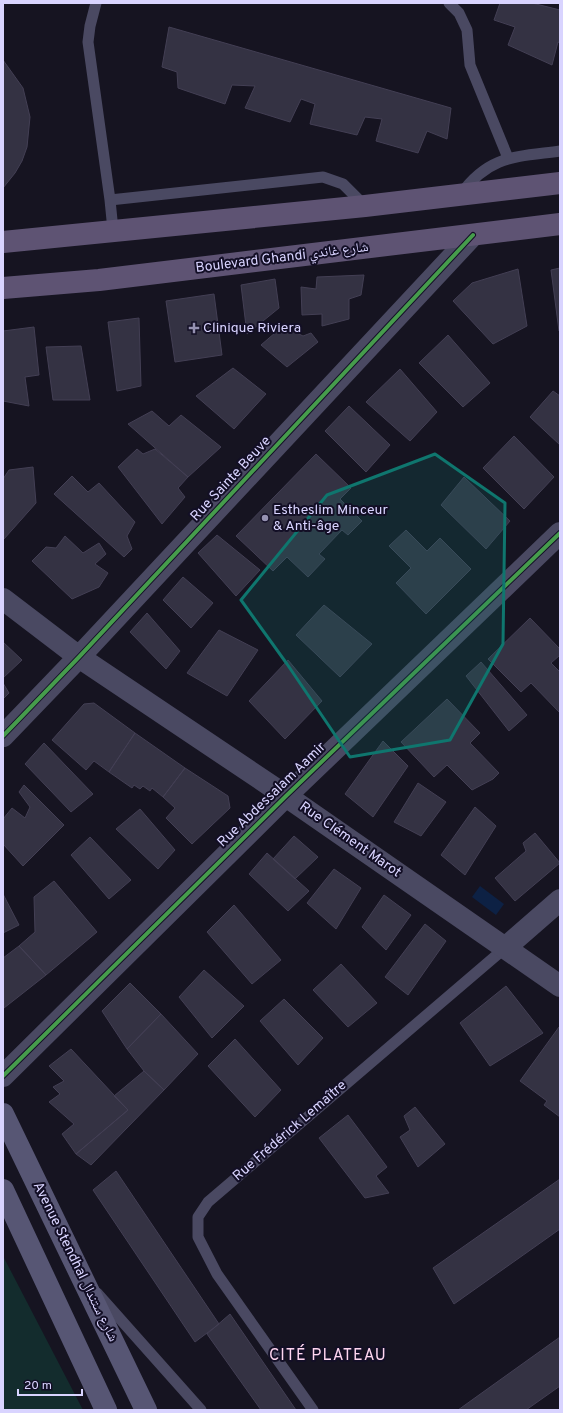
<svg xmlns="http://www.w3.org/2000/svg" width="563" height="1413" font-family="Overpass,'Noto Naskh Arabic',sans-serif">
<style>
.green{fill:#132c2d}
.water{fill:#0d2144}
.building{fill:#343243;stroke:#433f54}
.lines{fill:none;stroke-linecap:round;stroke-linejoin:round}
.lane{stroke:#4a4962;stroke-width:11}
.street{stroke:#4a4962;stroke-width:22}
.secondary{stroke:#575674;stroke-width:22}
.primary{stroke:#5e5373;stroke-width:22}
.cycleway-casing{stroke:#130f26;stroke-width:6}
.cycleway{stroke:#469c4c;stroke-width:4}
.marked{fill:#0f766e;fill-opacity:0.2;stroke:#0f766e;stroke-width:3;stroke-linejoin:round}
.poi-dot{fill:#9591b1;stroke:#130f26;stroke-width:1.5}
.labels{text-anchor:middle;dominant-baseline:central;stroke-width:4;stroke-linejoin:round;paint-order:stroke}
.street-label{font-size:14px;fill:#d9d4ff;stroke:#130f26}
.poi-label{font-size:14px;fill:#d9d4ff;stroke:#130f26;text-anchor:start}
.quarter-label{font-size:16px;letter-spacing:1px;fill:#ffd6f0;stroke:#130f26}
</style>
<rect width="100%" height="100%" fill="#161421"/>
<path class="green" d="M3 1256 83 1410H3Z"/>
<path class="water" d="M480 886 504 904 496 915 472 897Z"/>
<path class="building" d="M500 3H532L560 10V43L558 42 552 65 508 45 515 27 494 20Z
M169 27 451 108 447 139 427 131 418 153 376 141 382 119 365 117 357 135 310 124 315 104 301 99 290 122 245 108 255 86 232 85 225 104 178 88 177 72 162 67Z
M3 60 23 88 30 117 27 147 22 161 15 173 3 188Z
M560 268V331H559L551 270Z
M518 269 527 326 493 344 453 301 472 283Z
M364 275 361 295 349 299V319L322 326V314L302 315 301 287 316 289 317 277Z
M275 279 279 308 247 334 241 285Z
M214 294 222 355 175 362 166 301Z
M139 318 141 386 117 391 108 322Z
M283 326 303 336 311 333 318 342 287 367 261 345Z
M34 327 39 375 25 377 29 406 3 401V331Z
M448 335 490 383 463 407 419 363Z
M81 346 90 400H53L46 347Z
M233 368 266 394 234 429 196 396Z
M400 369 437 412 410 441 366 402Z
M553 391 560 396V445L530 417Z
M349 406 390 445 366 472 325 431Z
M152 411 169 426 181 415 221 447 188 477 128 424Z
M514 436 554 477 524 509 483 468Z
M137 449 143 454 155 449 188 477 178 488 185 497 162 524 118 467Z
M316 454 351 488 340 499 362 521 348 535 342 530 319 554 325 559 308 577 287 557 273 571 236 536Z
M33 467 36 503 4 539 3 479 9 470Z
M72 476 88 492 99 483 135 522 127 536 132 549 124 557 54 494Z
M464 477 510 521 486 549 441 505Z
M406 530 427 551 440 538 471 569 426 614 396 583 411 568 389 546Z
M217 535 260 570 236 596 198 553Z
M65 536 83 553 99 543 106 554 95 564 108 573 99 587 72 599 32 561 46 547 56 548Z
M183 577 213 603 191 628 163 600Z
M324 605 372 644 340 677 296 635Z
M147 613 180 651 166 669 130 632Z
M530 618 560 649V655L551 663 560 672V713L531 683 521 692 488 659Z
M219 630 258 650 227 696 187 673Z
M3 642 22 660 3 678Z
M288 660 322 701 285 739 249 701Z
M481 662 527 715 509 731 466 676Z
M3 683 9 693 3 699Z
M447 699 480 733 470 743 499 773 493 779 472 790 447 765 434 777 401 742Z
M94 703 135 733 109 772 94 761 86 770 52 740 84 704Z
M135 733 185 768 163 797 152 788 150 791 143 786 140 789 134 785 132 788 109 772Z
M383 741 408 766 373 817 345 794Z
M44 743 93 794 71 812 25 764Z
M185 768 228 796 230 808 192 844 166 818 175 808 163 797Z
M418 783 446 802 421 836 394 822Z
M24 785 64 825 23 866 3 844V819L12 808 25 818 30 807 19 792Z
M475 807 496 826 465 875 441 855Z
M140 809 175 850 158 869 116 829Z
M535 833 560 863 515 901 495 878 526 851 523 843Z
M294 836 318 857 295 879 273 859Z
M90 837 131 880 109 899 71 855Z
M267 853 309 891 288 911 249 874Z
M334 869 361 888 336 929 307 903Z
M54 881 97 932 46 975 19 946 35 932 34 897Z
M3 894 19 925 3 933Z
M384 895 411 915 386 950 362 927Z
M234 905 281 960 252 984 207 932Z
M425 924 446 941 408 995 385 977Z
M19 946 46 975 4 1008 3 958Z
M341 964 377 1003 348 1027 313 990Z
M204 970 244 1006 212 1038 179 997Z
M130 983 161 1014 127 1049 102 1011Z
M506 986 543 1033 490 1066 460 1023Z
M284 999 323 1038 298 1065 260 1021Z
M161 1014 198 1054 164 1090 144 1071 127 1049Z
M559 1027 560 1028V1117L544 1105 547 1101 520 1081Z
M235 1039 281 1090 255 1117 208 1066Z
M71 1049 128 1110 76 1154 62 1134 74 1124 49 1102 60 1094 53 1087 64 1081 49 1066Z
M144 1071 164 1090 91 1165 76 1154 128 1110 114 1096Z
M415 1107 445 1144 418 1167 400 1137 410 1130 404 1116Z
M348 1115 387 1167 376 1176 389 1193 365 1198 319 1138Z
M116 1171 219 1324 195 1342 93 1190Z
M560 1179V1229L454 1304 433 1268Z
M230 1314 296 1410H261L207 1334Z
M560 1337V1386L526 1410H458Z"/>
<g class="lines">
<path class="lane" d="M96 3 90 26 88 42 110 200 113 230
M449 3 459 13 467 30 470 65 508 158
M461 194C489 155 516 157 560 151
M110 200 323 177 343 184 365 206
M97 1293 201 1410
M313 1410 217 1274 198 1237V1217L208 1202 505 948"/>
<path class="street" d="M3 599 79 657 286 796 560 986
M3 736 79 657 473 235
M505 948 560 900
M3 1076 286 796 560 533"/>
<path class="secondary" d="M3 1114 146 1410
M3 1190 106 1410"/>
<path class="primary" d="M3 242 365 206 560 183
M3 288 99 280 560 224"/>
<g class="cycleway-casing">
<path id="cycleway" d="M3 736 79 657 473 235
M3 1076 286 796 560 533"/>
</g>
<use href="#cycleway" class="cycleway"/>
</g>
<path class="marked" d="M435 454 505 503 503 644 450 740 350 757 287 664 241 600 327 495Z"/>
<g class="poi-dot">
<path d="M192 322h4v4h4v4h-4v4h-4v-4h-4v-4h4z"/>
<circle cx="265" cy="518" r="4"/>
</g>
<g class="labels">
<g class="street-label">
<text transform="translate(282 258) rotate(-7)">Boulevard Ghandi شارع غاندي</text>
<text transform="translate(231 479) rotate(-47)">Rue Sainte Beuve</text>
<text transform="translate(272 795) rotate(-44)">Rue Abdessalam Aamir</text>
<text transform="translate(350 840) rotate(35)">Rue Clément Marot</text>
<text transform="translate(290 1131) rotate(-41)">Rue Frédérick Lemaître</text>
<text transform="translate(75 1262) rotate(64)">Avenue Stendhal شارع ستندال</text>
</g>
<g class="poi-label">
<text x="203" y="328">Clinique Riviera</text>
<text x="273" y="510">Estheslim Minceur<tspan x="273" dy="16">&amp; Anti-âge</tspan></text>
</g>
<g class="quarter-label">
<text x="328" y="1356">CITÉ PLATEAU</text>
</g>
</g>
<rect width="563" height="1413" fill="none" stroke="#d9d4ff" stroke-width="8"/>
<path d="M18 1389v6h64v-6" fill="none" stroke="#d9d4ff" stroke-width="2"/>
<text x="24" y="1389" font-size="12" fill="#d9d4ff" stroke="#130f26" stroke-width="3" paint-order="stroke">20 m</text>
</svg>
